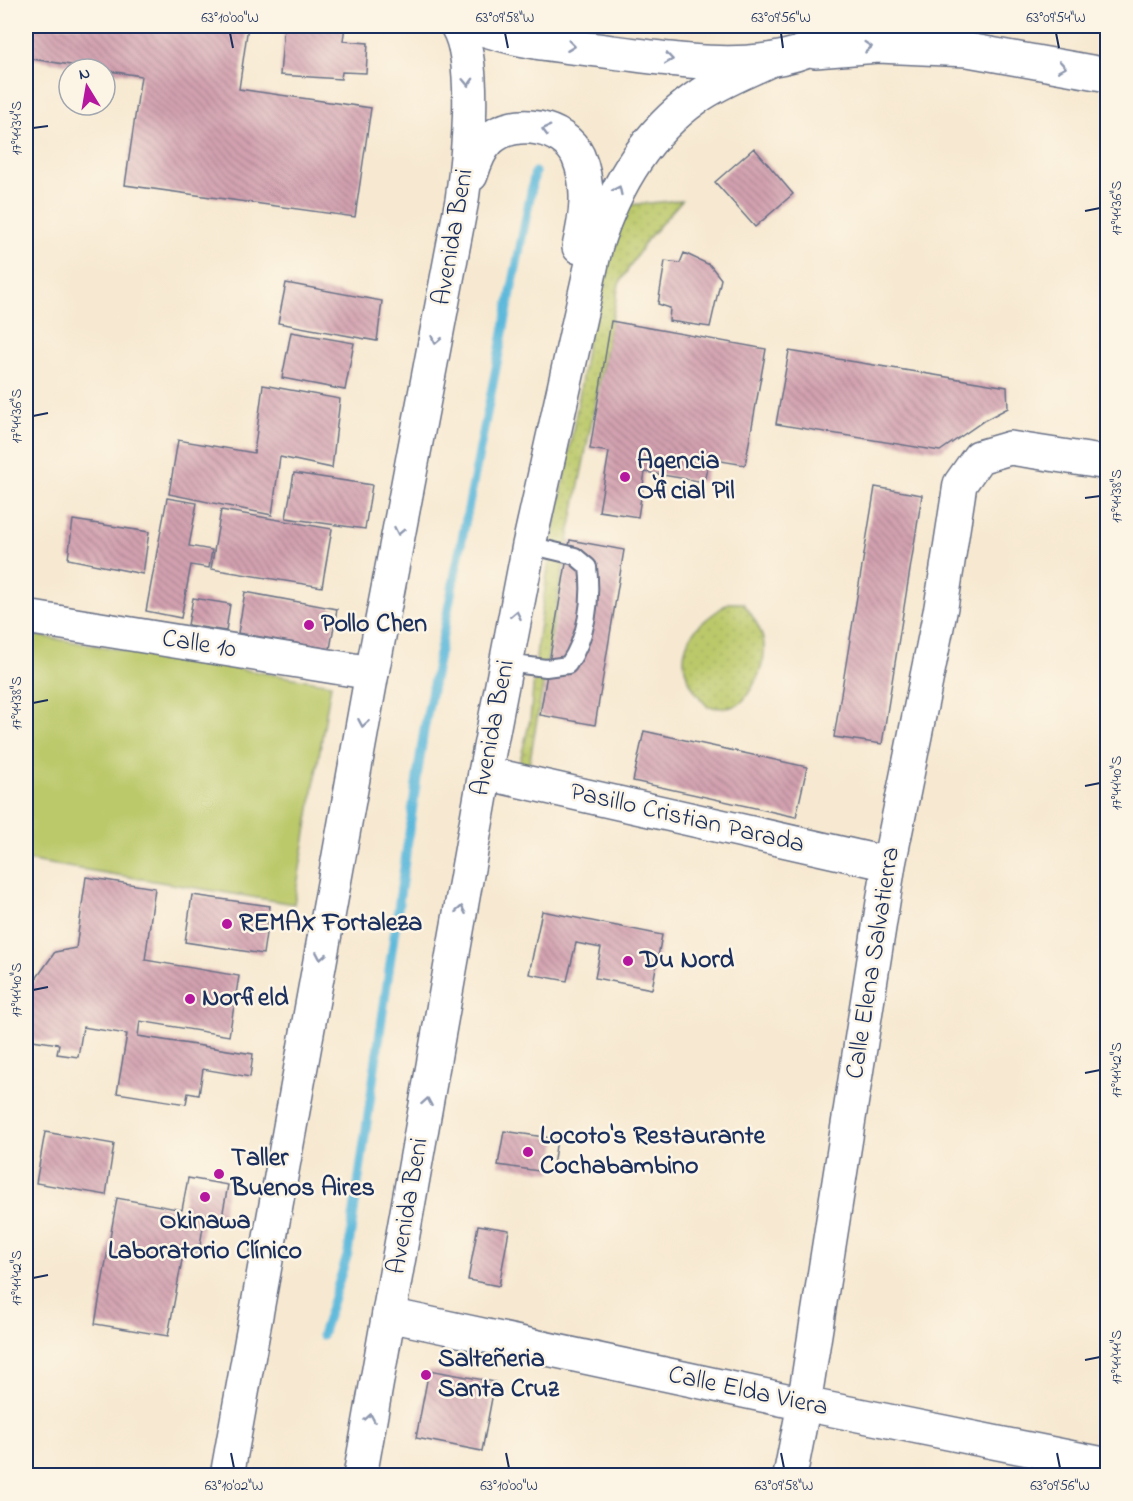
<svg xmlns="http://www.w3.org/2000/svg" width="1133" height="1501" font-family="'Indie Flower',sans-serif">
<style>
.grass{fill:url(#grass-dots);stroke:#6c7c64;stroke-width:1.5}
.green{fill:#bcc96b;stroke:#6c7c64;stroke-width:1.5}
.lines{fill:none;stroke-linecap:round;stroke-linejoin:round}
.stream{stroke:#5db9db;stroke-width:9}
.building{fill:url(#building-back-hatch)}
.service-casing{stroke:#687086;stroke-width:20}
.minor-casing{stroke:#687086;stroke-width:36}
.tertiary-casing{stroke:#687086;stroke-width:36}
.secondary-casing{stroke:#687086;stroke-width:36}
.service{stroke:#fff;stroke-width:16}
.minor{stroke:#fff;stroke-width:33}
.tertiary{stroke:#fff;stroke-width:33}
.secondary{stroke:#fff;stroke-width:33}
.oneway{stroke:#8d97ae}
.ticks{fill:none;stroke:#1b2f5e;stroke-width:2}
.poi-dot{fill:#b5179e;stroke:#fcf5e5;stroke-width:2}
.labels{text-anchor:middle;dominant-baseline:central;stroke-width:5;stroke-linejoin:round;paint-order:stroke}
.street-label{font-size:26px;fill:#1b2f5e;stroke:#fcf5e5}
.poi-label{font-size:26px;font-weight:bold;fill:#1b2f5e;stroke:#fcf5e5;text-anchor:start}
.neatline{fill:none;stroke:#1b2f5e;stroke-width:2}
.ticks-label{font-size:15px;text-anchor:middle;fill:#1b2f5e}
</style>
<defs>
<pattern id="grass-dots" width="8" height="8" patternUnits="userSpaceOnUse" patternTransform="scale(1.5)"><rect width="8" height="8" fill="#bcc96b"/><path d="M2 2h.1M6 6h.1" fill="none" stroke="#a1ad5f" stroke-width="1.8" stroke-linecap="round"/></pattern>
<pattern id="building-back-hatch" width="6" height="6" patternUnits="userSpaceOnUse" patternTransform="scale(1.5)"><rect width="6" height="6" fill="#d3a1b0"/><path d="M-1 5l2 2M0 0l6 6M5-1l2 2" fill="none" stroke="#aa8492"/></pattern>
</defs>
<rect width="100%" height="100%" fill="#fcf5e5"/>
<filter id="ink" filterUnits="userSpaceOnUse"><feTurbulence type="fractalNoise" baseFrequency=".0167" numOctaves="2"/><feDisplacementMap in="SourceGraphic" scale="12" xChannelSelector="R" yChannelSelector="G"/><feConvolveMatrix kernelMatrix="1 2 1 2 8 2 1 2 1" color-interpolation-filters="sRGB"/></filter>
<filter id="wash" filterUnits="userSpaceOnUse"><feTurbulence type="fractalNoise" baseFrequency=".008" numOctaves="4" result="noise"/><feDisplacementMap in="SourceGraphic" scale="24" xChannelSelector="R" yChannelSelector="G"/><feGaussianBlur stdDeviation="1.35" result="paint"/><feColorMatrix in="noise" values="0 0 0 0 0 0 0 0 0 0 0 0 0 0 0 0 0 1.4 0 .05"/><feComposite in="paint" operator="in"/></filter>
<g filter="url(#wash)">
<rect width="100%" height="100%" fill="#f7e9d1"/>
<path class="grass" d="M682 200 646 241 619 284 568 540 527 777 517 773 530 720 538 637 551 547 579 398 594 293 629 205Z
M728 603H743C765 631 772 652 754 684 748 694 744 704 731 707 725 709 715 707 708 707 687 685 673 658 695 630 703 620 718 611 728 603Z"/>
<path class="green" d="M26 634 331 684 294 904 26 860Z"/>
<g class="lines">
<path class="stream" d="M322 1335 348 1253 424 730 535 172"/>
</g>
<g id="blocks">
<path class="building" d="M26 26H248L239 89 371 108 355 217 125 185 141 76 26 58Z
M284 26H345L343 41 368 43 366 73 342 72 341 79 280 75Z
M754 148 793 194 755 227 715 182Z
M684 253 710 265 721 279 710 327 669 321 670 308 658 304 665 261 680 263Z
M286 283 382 301 377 341 278 323Z
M611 321 766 349 745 465 709 459 704 482 645 472 638 517 599 511 609 452 590 449Z
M291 332 354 343 345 390 282 378Z
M789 351 1007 387 1008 408 985 420 940 451 776 424Z
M263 385 340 399 332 468 280 457 272 515 169 494 178 440 254 453Z
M294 473 372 485 365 529 286 518Z
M875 487 922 495 882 744 834 737Z
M167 498 197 503 189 546 212 550 209 568 191 565 181 618 146 611Z
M221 510 332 529 322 587 211 569Z
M73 520 149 532 143 574 68 559Z
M570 540 624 550 595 725 540 715Z
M245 592 337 609 330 649 238 633Z
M193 598 230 604 226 631 188 625Z
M644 731 807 767 796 817 633 781Z
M86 877 155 888 145 960 239 976 229 1036 140 1021 138 1036 253 1054 250 1077 203 1069 199 1095 188 1093 186 1104 117 1093 127 1034 83 1027 78 1057 57 1054 59 1044 26 1039V982L33 983 55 952 76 948Z
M192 895 270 906 263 954 185 942Z
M542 911 662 935 652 989 595 978 601 948 576 943 567 981 529 974Z
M504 1131 557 1139 552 1173 498 1165Z
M45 1132 114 1144 106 1195 36 1183Z
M188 1178 228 1185 222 1217 205 1214 199 1252 184 1249 168 1336 95 1324 117 1198 182 1210Z
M478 1225 509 1230 499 1286 468 1280Z
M429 1370 495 1382 482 1451 416 1438Z"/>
</g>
</g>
<g filter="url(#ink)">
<use href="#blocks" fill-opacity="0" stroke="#687086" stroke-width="1.5"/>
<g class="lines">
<g class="service-casing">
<path id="service" d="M506 663 546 668 568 665C587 638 592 600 588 567L575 556 529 545"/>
</g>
<g class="minor-casing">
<path id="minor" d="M26 617 372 673
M485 773 889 864
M389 1315 804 1404 1108 1465
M790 1476 804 1404 889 864 941 607 960 484 979 457 1010 448 1108 463"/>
</g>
<g class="tertiary-casing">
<path id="tertiary" d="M471 175C475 162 480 148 490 139 515 117 564 126 578 156 591 186 586 217 579 247
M227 1476 372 673 462 200C468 158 478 61 457 26
M360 1476 485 773 529 545 596 245C615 186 645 134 696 98 718 82 745 72 770 60"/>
</g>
<g class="secondary-casing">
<path id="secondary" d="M473 26C492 32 510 38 530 41 557 46 584 48 612 52 687 61 786 80 849 26
M815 51 878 46 968 50 1108 75"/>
</g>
<use href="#service" class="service"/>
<use href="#minor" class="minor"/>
<use href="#tertiary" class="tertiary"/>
<use href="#secondary" class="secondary"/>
</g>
<defs><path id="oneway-chevron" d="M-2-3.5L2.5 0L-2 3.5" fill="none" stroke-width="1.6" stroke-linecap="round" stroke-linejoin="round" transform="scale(1.5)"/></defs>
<g class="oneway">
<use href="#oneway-chevron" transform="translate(571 46) rotate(7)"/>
<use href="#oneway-chevron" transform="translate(868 47) rotate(-4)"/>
<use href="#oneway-chevron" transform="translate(669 59) rotate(8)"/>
<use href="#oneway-chevron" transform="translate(1062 67) rotate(10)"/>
<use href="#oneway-chevron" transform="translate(468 82) rotate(88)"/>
<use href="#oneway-chevron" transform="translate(546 130) rotate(-165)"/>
<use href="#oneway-chevron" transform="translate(618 190) rotate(-65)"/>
<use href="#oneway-chevron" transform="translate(436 340) rotate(101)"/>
<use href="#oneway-chevron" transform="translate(399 531) rotate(101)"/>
<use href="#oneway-chevron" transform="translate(516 615) rotate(-79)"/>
<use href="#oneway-chevron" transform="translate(363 723) rotate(100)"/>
<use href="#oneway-chevron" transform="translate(461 910) rotate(-80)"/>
<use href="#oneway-chevron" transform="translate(321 956) rotate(100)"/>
<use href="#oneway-chevron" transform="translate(427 1102) rotate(-80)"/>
<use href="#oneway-chevron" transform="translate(370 1418) rotate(-80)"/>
</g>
</g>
<path class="ticks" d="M230 33 233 48M505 33 508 48M781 33 783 48M1056 33 1059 48M33 128 48 126M1085 211 1100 208M33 416 48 413M1085 498 1100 496M33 703 48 700M1085 786 1100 783M33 990 48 987M1085 1073 1100 1070M33 1278 48 1275M1085 1360 1100 1357M231 1453 234 1468M506 1453 509 1468M781 1453 784 1468M1057 1453 1060 1468"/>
<g class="poi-dot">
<circle cx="625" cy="477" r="6"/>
<circle cx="309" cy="625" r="6"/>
<circle cx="227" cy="924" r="6"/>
<circle cx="628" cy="961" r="6"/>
<circle cx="190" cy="999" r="6"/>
<circle cx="528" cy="1152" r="6"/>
<circle cx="219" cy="1174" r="6"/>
<circle cx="205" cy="1197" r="6"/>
<circle cx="426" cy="1375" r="6"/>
</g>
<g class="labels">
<g class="street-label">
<text transform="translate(454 237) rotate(-80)">Avenida Beni</text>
<text transform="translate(199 645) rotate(9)">Calle 10</text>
<text transform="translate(494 728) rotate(-79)">Avenida Beni</text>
<text transform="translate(687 819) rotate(13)">Pasillo Cristian Parada</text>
<text transform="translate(874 963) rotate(-81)">Calle Elena Salvatierra</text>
<text transform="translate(409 1206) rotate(-80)">Avenida Beni</text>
<text transform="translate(748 1392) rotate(12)">Calle Elda Viera</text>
</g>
<g class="poi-label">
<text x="637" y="462">Agencia<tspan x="637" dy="30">Oficial Pil</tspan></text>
<text x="321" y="625">Pollo Chen</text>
<text x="239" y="924">REMAX Fortaleza</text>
<text x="640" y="961">Du Nord</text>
<text x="202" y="999">Norfield</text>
<text x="540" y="1137">Locoto's Restaurante<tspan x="540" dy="30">Cochabambino</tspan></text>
<text x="231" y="1159">Taller<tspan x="231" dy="30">Buenos Aires</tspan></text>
<text x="205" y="1222" text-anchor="middle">Okinawa<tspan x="205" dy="30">Laboratorio Clínico</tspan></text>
<text x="438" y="1360">Salteñeria<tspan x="438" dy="30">Santa Cruz</tspan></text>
</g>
</g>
<rect width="1133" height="1501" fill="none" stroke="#fcf5e5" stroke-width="66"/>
<g transform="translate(87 87) rotate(349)"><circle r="28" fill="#fcf5e5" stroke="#a2a6af" stroke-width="1.5"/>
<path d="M0-4.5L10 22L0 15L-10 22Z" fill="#b5179e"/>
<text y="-9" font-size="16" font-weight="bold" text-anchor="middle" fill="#1b2f5e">N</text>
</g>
<rect x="33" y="33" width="1067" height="1435" class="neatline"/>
<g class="ticks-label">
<text x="230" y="22">63°10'00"W</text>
<text x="505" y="22">63°09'58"W</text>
<text x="781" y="22">63°09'56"W</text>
<text x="1056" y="22">63°09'54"W</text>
<text transform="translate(16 128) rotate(-90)" y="5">17°44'34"S</text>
<text transform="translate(1116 208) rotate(-90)" y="5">17°44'36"S</text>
<text transform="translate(16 416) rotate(-90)" y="5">17°44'36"S</text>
<text transform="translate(1116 496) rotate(-90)" y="5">17°44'38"S</text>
<text transform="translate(16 703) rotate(-90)" y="5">17°44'38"S</text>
<text transform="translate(1116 783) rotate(-90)" y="5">17°44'40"S</text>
<text transform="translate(16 990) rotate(-90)" y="5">17°44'40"S</text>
<text transform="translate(1116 1070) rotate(-90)" y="5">17°44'42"S</text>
<text transform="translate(16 1278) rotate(-90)" y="5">17°44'42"S</text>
<text transform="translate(1116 1357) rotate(-90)" y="5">17°44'44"S</text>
<text x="234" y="1490">63°10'02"W</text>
<text x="509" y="1490">63°10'00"W</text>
<text x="784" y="1490">63°09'58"W</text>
<text x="1060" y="1490">63°09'56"W</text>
</g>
</svg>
